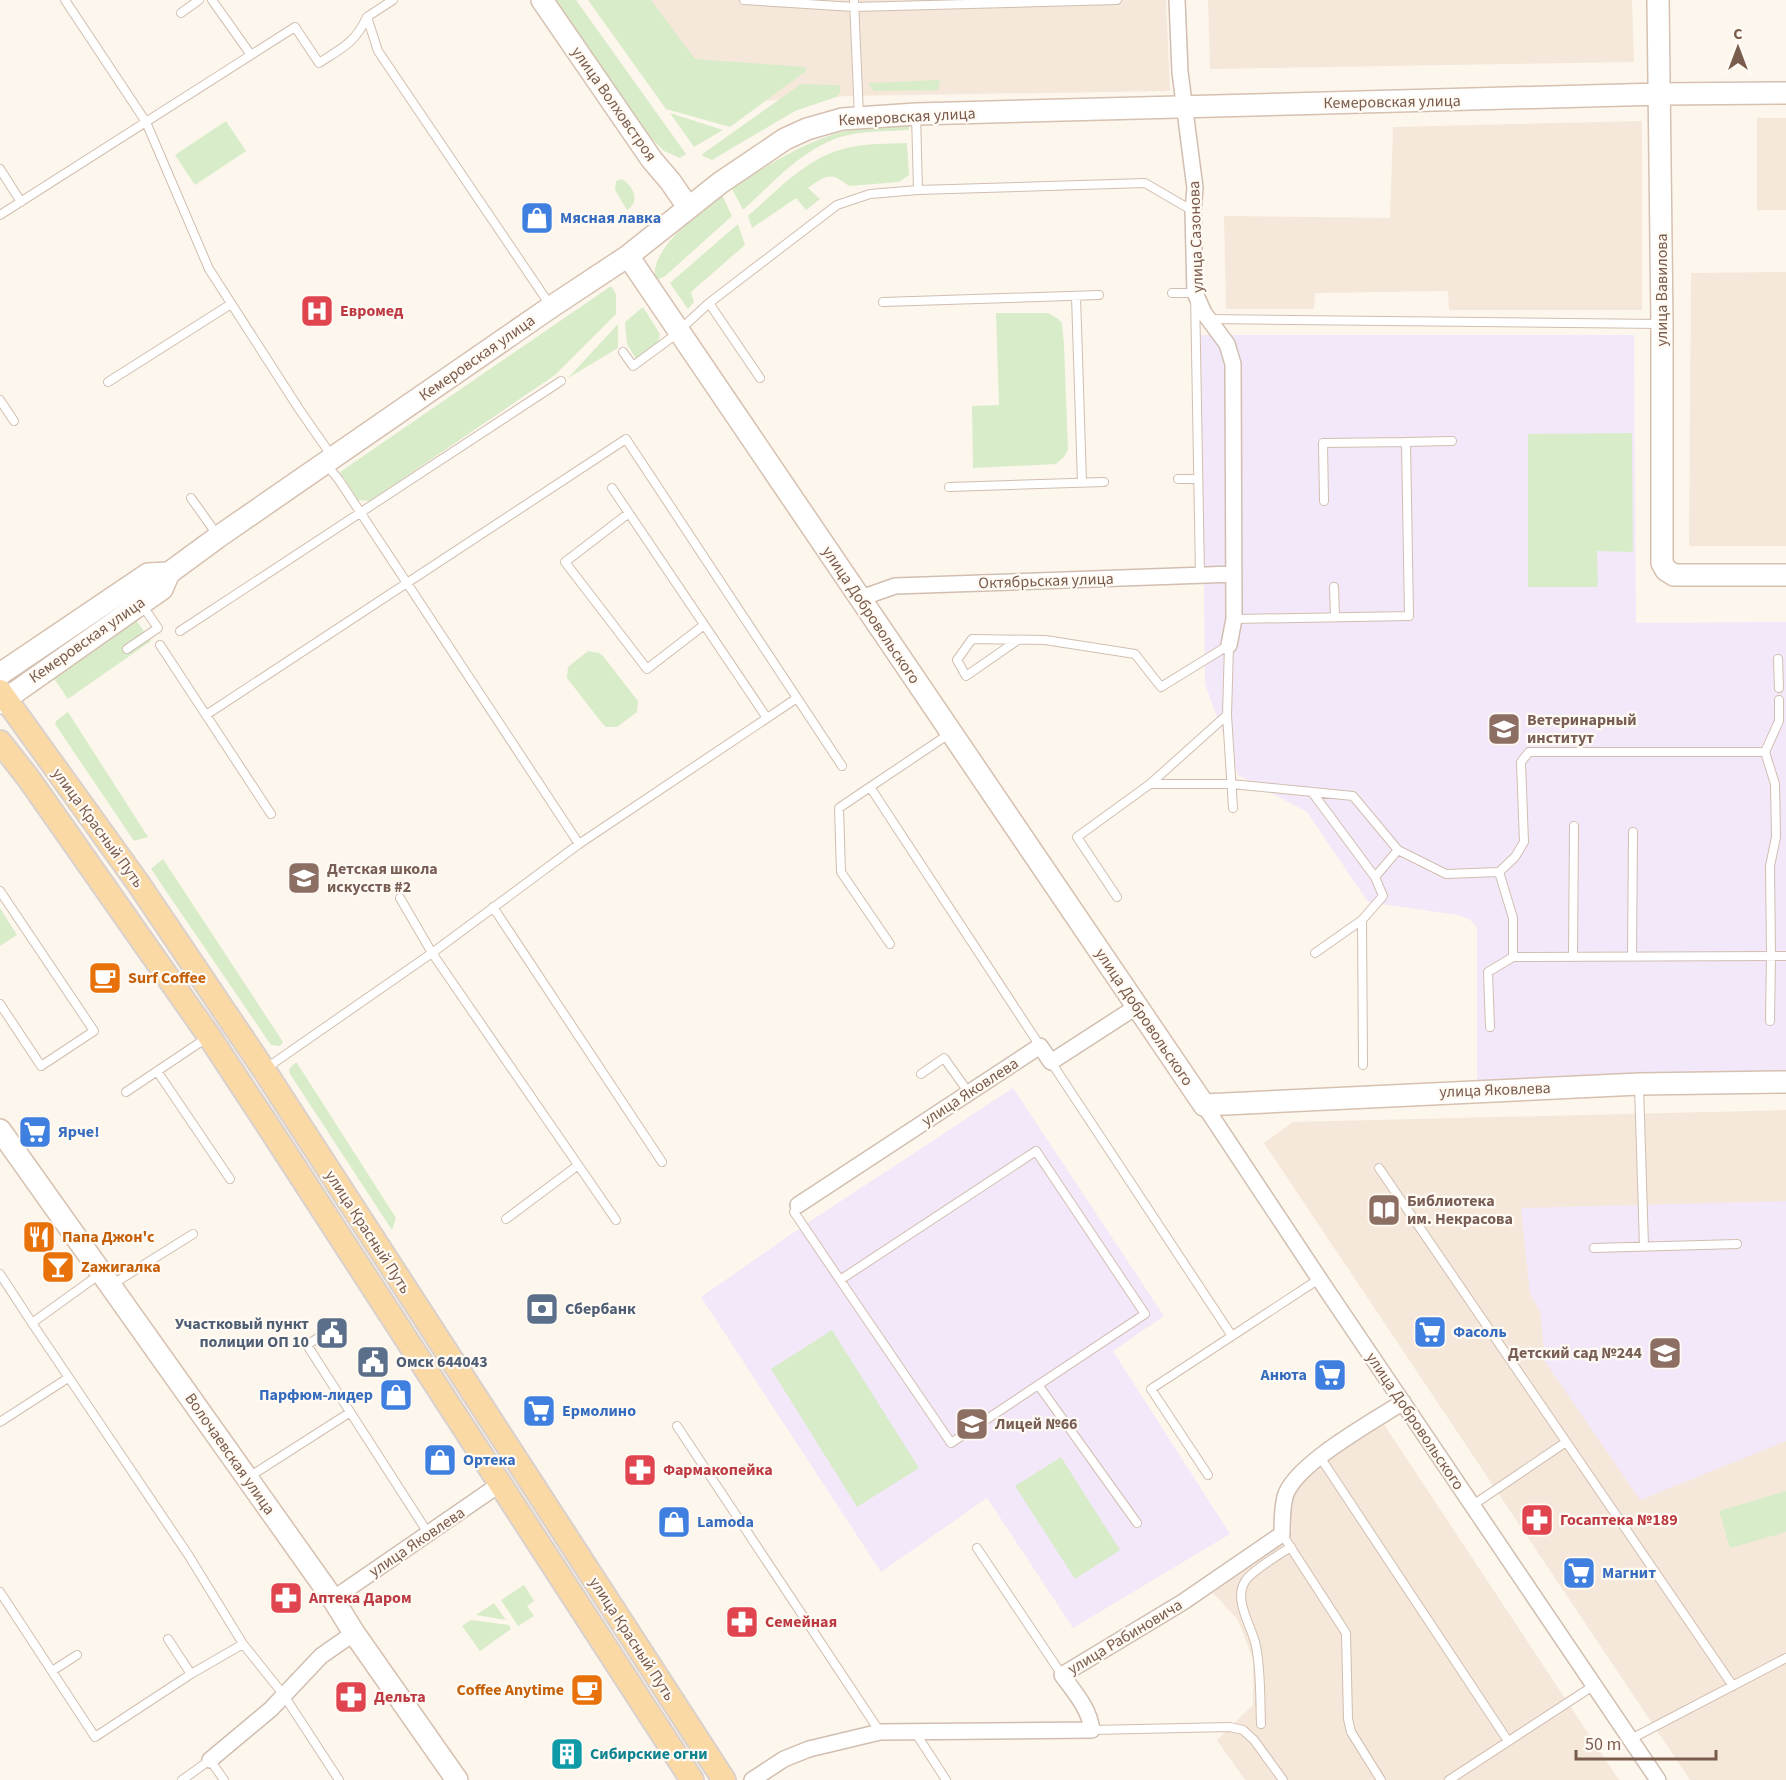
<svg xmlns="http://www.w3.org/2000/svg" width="1786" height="1780" font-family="'Source Sans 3',sans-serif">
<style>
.residential{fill:#f5e8da}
.education{fill:#f3e8fa}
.green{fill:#d8ecc9}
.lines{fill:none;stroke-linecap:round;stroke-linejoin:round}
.lane-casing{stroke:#d1beb0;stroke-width:10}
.street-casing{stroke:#d1beb0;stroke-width:18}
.secondary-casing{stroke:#d6c0b0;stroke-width:24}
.primary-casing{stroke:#dad1cd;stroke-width:26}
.lane{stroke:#fff;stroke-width:8}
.street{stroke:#fff;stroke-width:15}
.secondary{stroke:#fff;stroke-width:21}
.primary{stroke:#fbd9a5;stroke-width:22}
.labels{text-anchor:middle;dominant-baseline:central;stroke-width:4.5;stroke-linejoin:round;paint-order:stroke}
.street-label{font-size:16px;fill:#7a5c4d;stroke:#fffaf3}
.shop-label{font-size:16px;font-weight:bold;fill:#366cbe;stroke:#fffaf3;text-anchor:start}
.health-label{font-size:16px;font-weight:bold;fill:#be3a42;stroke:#fffaf3;text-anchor:start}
.education-label{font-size:16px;font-weight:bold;fill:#785e54;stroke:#fffaf3;text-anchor:start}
.food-label{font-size:16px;font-weight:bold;fill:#c56008;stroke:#fffaf3;text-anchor:start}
.service-label{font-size:16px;font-weight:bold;fill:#4e5e75;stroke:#fffaf3;text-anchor:start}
.culture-label{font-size:16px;font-weight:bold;fill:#0d838f;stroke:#fffaf3;text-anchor:start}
</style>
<rect width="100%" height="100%" fill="#fdf6ec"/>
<path class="residential" d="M615 0H1166L1170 91 849 96 685 105Z
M1208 0H1632L1634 62 1210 69Z
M1757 118H1786V210H1757Z
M1642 121V310H1449L1448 291 1315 293 1314 309H1226L1224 216 1390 218 1393 127Z
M1786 272V546H1689L1691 273Z
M1786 1110V1780H1690L1264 1143 1293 1122Z
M1383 1423 1619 1780H1245L1217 1740 1253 1705V1659L1238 1620 1213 1593 1287 1538 1292 1530 1290 1516 1294 1498 1298 1488 1338 1453Z"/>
<path class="education" d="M1201 335H1634L1636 623 1786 622V1073L1477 1083V927L1469 919 1458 915 1368 902 1307 812 1238 775 1205 684Z
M1013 1088 1164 1316 1113 1351 1230 1534 1073 1628 987 1498 881 1572 701 1297 803 1226Z
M1786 1201V1441L1640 1500 1542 1357 1544 1349 1540 1311 1530 1294 1521 1208Z"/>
<path class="green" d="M555 0H576L686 154 680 158 664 151 651 138Z
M588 0H651L695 59 806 67 805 72 730 127 666 109Z
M940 80 938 90 874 91 868 83Z
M801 84 840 85V93L836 97 795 111 712 160 701 155Z
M670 113 723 130 694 147Z
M226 121 246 151 195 185 175 155Z
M909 126V130C890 131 871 131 853 134 808 142 775 181 743 210L731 187C770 165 813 135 857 129 874 127 892 127 909 126Z
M907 143 909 175 899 182 849 186C831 171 826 175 808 188L820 199 806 210 796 198 752 228 748 216C778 190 807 157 847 148 866 143 888 144 907 143Z
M622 179C633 186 641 201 627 210L615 190 616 181Z
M721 193 732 216 664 277 656 280C646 252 701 211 721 193Z
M738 224 745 245 691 292 694 302 688 309 670 283Z
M611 286 616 294V314L555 375 370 501 358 500 340 472Z
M643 307 660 334 658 344 636 359 627 344 625 322Z
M996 313H1048L1057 318 1062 323 1064 345 1068 450 1064 457 1056 464 973 468 972 406 999 405Z
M618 324V348L568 378Z
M1632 433 1633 552 1597 551 1598 587H1528V434Z
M133 616 151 641 68 699 50 673Z
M588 651 599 653 603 656 638 701 637 712 617 727H606L602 723 567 678 568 667Z
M68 712 148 837 134 841 55 724 56 721Z
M163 859 283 1042 280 1046 271 1045 151 869Z
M0 908 17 935 0 946Z
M295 1063H297L396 1218 392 1230 290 1074 289 1069Z
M832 1330 919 1468 857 1507 771 1369Z
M1061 1457 1120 1550 1075 1579 1015 1486Z
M1786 1491V1532L1730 1548 1719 1511Z
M524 1585 534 1601 527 1606 534 1616 518 1626 501 1600Z
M494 1603 506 1620 476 1615Z
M471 1620 509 1625 511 1629 480 1651 462 1626Z"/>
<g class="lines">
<g class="lane-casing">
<path id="lane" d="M65 0 146 122 209 269 299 409 331 455
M212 0 251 55
M393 0 367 17 378 51 550 305
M744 0 854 7 1117 0
M854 0 859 116
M181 13 199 0
M916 114 918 190 1145 183 1193 211
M0 169 21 202
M0 215 295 27 319 63C342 48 355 43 367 17
M1172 293H1195L1200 576
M1076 296 1082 482
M883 302 1099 295
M709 303 760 378
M1210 319 1661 324
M623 352 633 366 671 338 709 303 837 205 870 194 918 190
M108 382 231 304
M0 400 14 421
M1406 442 1452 441
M325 463 339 480 579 844
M1178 479H1197
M949 487 1104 482
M612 488 767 718
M191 498 218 536
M629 513 565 562 647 669 704 625
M1334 587 1335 617
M1234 619 1409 616 1406 442 1323 443 1324 501
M180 631 561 381
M1018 640 966 676 957 660 972 639 1045 640 1135 654 1161 687 1229 645
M160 645 271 814
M1229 645 1227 715 1233 808
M127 649 158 628 142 605
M1778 659 1779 688
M206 715 626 439 842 766
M949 734 870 787 1040 1046
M1150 784H1231L1353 796 1398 850 1446 874 1499 872
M870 787 839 808 841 872 890 944
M1312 792 1375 877 1383 896 1362 920 1363 1065
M1375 877 1398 850
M0 891 94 1031 41 1066 0 1004
M1117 897 1077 837 1150 784 1227 715
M400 898 432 953 616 1220
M493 907 662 1162
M1315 953 1362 920
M1513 957 1786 956
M1573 957 1574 826
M1632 957 1633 832
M1770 1021 1771 956 1770 866 1776 837 1775 784 1765 752 1779 721V700
M1490 1027 1488 972 1513 957V918L1499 872 1515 857 1524 842 1521 762 1529 752H1765
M1051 1062 1232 1336 1319 1279
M265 1069 432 953 579 844 797 698
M157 1071 230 1179
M921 1074 944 1058 969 1093
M1639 1086 1644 1247
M126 1092 208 1037
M1379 1168 1733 1686
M798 1205 794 1212 840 1280 1036 1151 1145 1314 951 1443 840 1280
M506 1219 577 1166
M1594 1248 1737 1244
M0 1274 32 1323
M100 1274 32 1323 189 1556 243 1644 283 1694 339 1780
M113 1284 193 1234
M321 1336 307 1345 428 1533
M1039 1386 1137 1523
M0 1422 68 1378
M677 1426 880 1732
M1320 1457 1508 1741
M1208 1475 1151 1389 1232 1336
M249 1477 349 1413
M1473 1505 1566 1442
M1282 1534 1346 1633 1348 1719 1351 1732 1381 1780
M977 1548 1062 1675
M0 1592 95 1737 191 1674 243 1644
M168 1639 191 1674
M52 1671 77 1655
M1261 1724C1260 1698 1261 1671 1256 1646 1252 1626 1232 1599 1246 1580 1253 1570 1280 1554 1291 1547
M1092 1730 1230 1727 1243 1730 1254 1740 1283 1780
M915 1732 946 1780
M1629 1740 1786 1658
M182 1780 210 1760 224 1780
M1449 1780 1593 1686"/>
</g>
<g class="street-casing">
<path id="street" d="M1177 0 1180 72 1195 188 1193 211 1195 293 1204 313 1227 344 1233 364 1234 619 1229 645
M861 598 895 586 1234 574
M1204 1105 1326 1289 1658 1780
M798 1205 1040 1046 1051 1062 1136 1007
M333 1599 500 1484
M210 1760 271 1709 321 1656 354 1633
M752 1780 784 1759 809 1749 880 1732 1092 1730C1089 1708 1075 1693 1062 1675L1183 1602 1282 1534C1282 1522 1282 1509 1285 1497 1293 1465 1374 1421 1403 1402"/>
</g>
<g class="secondary-casing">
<path id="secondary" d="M542 0 652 160 670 181 688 207
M1658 0 1662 324V563L1666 570 1674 575H1786
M628 256 1204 1105 1639 1084 1786 1082
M0 674 148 574 169 573
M0 703 162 589 169 573 218 537 551 307 628 256 720 183 785 139 807 129 842 119 916 114 1660 94 1786 93
M0 1130 333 1599 354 1633 457 1780"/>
</g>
<g class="primary-casing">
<path id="primary" d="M0 691 138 883 264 1070 724 1780
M0 742 29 779 209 1036 265 1121 692 1780"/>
</g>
<use href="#lane" class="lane"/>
<use href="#street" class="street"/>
<use href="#secondary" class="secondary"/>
<use href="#primary" class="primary"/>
</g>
<defs>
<g id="shop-square" transform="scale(1.725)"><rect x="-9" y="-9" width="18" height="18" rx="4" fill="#3f7fe0" stroke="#fffaf3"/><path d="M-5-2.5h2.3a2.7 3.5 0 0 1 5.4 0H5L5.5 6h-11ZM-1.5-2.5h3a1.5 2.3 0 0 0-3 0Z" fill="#fff"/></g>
<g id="hospital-square" transform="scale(1.725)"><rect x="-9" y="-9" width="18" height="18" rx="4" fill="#e0444e" stroke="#fffaf3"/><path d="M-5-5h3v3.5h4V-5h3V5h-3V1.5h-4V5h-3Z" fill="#fff"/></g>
<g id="university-square" transform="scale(1.725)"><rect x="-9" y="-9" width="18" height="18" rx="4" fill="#8d6e63" stroke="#fffaf3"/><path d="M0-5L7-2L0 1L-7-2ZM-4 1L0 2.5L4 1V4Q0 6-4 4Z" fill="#fff"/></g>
<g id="school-square" transform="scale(1.725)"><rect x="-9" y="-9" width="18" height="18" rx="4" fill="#8d6e63" stroke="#fffaf3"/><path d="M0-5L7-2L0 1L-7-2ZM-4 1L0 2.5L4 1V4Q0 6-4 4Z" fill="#fff"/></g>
<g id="cafe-square" transform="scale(1.725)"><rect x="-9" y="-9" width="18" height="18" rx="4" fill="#e8710a" stroke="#fffaf3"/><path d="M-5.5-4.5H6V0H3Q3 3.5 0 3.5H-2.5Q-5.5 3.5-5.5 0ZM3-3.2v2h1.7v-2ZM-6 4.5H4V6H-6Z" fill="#fff"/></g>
<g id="supermarket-square" transform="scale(1.725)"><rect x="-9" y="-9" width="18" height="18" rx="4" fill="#3f7fe0" stroke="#fffaf3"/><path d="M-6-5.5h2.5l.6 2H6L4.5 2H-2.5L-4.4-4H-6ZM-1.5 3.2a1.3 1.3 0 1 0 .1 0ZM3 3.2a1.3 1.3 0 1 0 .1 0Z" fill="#fff"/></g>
<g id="library-square" transform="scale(1.725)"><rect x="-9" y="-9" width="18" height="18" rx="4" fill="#8d6e63" stroke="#fffaf3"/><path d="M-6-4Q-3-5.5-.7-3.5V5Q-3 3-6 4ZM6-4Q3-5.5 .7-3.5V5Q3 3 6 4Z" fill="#fff"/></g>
<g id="restaurant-square" transform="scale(1.725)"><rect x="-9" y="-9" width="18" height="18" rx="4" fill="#e8710a" stroke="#fffaf3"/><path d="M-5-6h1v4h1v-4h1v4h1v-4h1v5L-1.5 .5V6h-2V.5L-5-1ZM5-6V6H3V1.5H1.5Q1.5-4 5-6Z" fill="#fff"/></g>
<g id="bar-square" transform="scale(1.725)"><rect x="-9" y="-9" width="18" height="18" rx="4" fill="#e8710a" stroke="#fffaf3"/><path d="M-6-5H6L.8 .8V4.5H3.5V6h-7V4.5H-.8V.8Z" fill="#fff"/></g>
<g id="bank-square" transform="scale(1.725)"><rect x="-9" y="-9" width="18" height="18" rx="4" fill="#5c6f8a" stroke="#fffaf3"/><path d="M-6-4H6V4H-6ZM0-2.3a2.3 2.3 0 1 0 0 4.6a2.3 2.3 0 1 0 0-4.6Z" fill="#fff"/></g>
<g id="civic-square" transform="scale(1.725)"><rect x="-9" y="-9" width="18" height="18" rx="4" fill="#5c6f8a" stroke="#fffaf3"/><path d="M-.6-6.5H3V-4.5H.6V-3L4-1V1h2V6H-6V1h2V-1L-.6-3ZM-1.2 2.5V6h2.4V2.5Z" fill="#fff"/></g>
<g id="pharmacy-square" transform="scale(1.725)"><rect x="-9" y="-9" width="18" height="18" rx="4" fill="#e0444e" stroke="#fffaf3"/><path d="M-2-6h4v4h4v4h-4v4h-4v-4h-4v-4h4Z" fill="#fff"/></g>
<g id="building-square" transform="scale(1.725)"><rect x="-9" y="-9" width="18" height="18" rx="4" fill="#0f9aa8" stroke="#fffaf3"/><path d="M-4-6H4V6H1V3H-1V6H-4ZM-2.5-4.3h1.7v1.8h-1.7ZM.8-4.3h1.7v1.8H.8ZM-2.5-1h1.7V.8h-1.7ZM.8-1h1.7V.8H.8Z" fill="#fff"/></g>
</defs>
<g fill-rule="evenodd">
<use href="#shop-square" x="537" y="218"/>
<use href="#hospital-square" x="317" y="311"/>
<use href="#university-square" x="1504" y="729"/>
<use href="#school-square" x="304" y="878"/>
<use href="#cafe-square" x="105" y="978"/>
<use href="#supermarket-square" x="35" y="1132"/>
<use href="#library-square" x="1384" y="1210"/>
<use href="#restaurant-square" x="39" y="1237"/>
<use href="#bar-square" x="58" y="1267"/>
<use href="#bank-square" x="542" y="1309"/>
<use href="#supermarket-square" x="1430" y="1332"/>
<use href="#civic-square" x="332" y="1333"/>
<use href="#school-square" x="1665" y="1353"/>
<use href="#civic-square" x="373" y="1362"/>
<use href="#supermarket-square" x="1330" y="1375"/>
<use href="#shop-square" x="396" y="1395"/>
<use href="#supermarket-square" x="539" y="1411"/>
<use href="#school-square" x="972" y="1424"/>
<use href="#shop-square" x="440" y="1460"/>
<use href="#pharmacy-square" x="640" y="1470"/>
<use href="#pharmacy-square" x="1537" y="1520"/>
<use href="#shop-square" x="674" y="1522"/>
<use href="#supermarket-square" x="1579" y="1573"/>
<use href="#pharmacy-square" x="286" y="1598"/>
<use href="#pharmacy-square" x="742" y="1622"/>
<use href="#cafe-square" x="587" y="1690"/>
<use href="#pharmacy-square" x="351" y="1697"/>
<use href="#building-square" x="567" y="1754"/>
</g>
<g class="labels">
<g class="street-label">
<text transform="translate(1392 102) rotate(-1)">Кемеровская улица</text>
<text transform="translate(614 104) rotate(55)">улица Волховстроя</text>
<text transform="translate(907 117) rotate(-3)">Кемеровская улица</text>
<text transform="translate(1196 237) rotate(-92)">улица Сазонова</text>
<text transform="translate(1662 290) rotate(-90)">улица Вавилова</text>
<text transform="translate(477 358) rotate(-35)">Кемеровская улица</text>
<text transform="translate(1046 581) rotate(-2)">Октябрьская улица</text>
<text transform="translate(871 615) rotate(56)">улица Добровольского</text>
<text transform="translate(87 640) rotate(-35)">Кемеровская улица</text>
<text transform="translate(98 828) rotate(54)">улица Красный Путь</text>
<text transform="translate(1144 1017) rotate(56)">улица Добровольского</text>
<text transform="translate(1495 1090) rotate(-2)">улица Яковлева</text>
<text transform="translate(970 1092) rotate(-33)">улица Яковлева</text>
<text transform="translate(368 1232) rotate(57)">улица Красный Путь</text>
<text transform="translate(1415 1421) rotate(56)">улица Добровольского</text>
<text transform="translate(230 1454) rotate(55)">Волочаевская улица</text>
<text transform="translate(417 1542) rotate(-34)">улица Яковлева</text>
<text transform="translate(1125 1637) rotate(-31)">улица Рабиновича</text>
<text transform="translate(632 1639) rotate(57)">улица Красный Путь</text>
</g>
<g class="shop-label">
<text x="560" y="218">Мясная лавка</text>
<text x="58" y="1132">Ярче!</text>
<text x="1453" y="1332">Фасоль</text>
<text x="1307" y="1375" text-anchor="end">Анюта</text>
<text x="373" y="1395" text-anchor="end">Парфюм-лидер</text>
<text x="562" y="1411">Ермолино</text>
<text x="463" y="1460">Ортека</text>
<text x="697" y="1522">Lamoda</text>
<text x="1602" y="1573">Магнит</text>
</g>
<g class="health-label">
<text x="340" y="311">Евромед</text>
<text x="663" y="1470">Фармакопейка</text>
<text x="1560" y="1520">Госаптека №189</text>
<text x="309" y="1598">Аптека Даром</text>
<text x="765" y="1622">Семейная</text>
<text x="374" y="1697">Дельта</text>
</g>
<g class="education-label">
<text x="1527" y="720">Ветеринарный<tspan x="1527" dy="18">институт</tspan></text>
<text x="327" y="869">Детская школа<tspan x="327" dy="18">искусств #2</tspan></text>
<text x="1407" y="1201">Библиотека<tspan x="1407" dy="18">им. Некрасова</tspan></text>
<text x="1642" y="1353" text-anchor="end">Детский сад №244</text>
<text x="995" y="1424">Лицей №66</text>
</g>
<g class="food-label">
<text x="128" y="978">Surf Coffee</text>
<text x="62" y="1237">Папа Джон'с</text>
<text x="81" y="1267">Zажигалка</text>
<text x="564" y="1690" text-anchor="end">Coffee Anytime</text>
</g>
<g class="service-label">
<text x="565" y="1309">Сбербанк</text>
<text x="309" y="1324" text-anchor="end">Участковый пункт<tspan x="309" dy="18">полиции ОП 10</tspan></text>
<text x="396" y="1362">Омск 644043</text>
</g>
<g class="culture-label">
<text x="590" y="1754">Сибирские огни</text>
</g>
</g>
<g transform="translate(1738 48)" stroke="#fffaf3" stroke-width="4.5" paint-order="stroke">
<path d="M0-4.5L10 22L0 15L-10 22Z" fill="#7a5c4d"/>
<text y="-9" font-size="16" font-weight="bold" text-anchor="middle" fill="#7a5c4d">С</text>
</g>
<path d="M1576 1750v9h140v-9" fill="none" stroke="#7a5c4d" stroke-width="3"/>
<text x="1585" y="1750" font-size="18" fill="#7a5c4d" stroke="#fffaf3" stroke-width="4.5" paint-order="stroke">50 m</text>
</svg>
